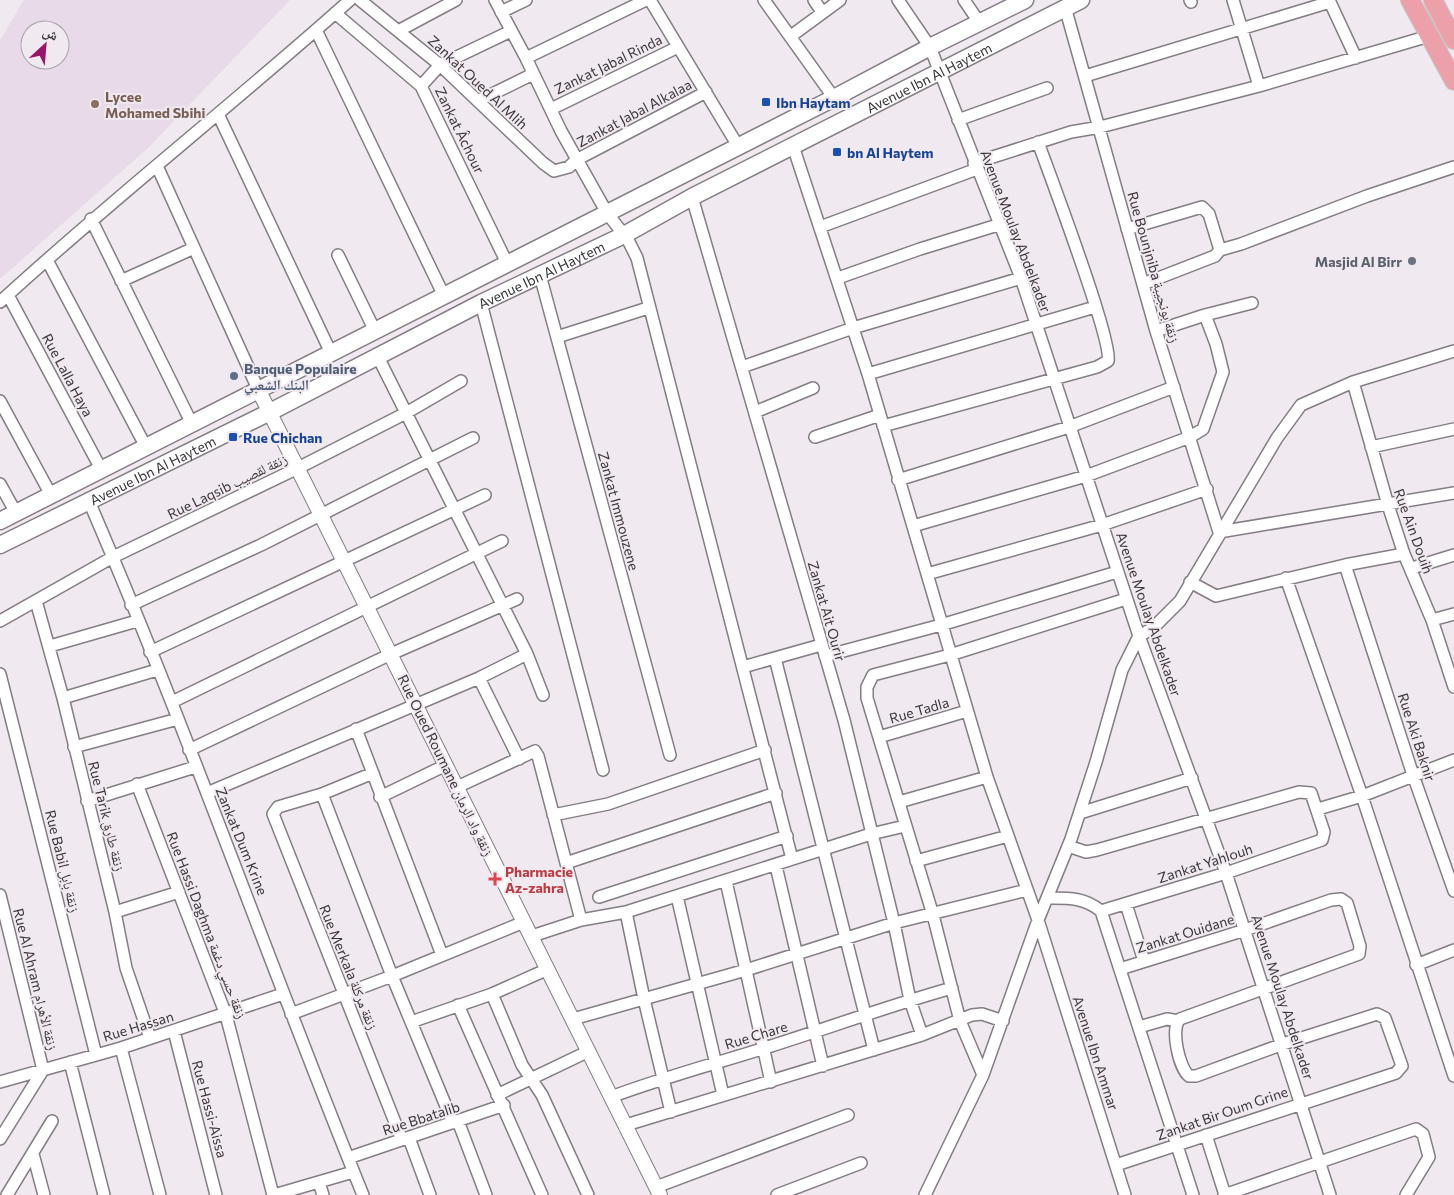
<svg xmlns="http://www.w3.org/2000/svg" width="1454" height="1195" font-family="Commissioner,'Noto Naskh Arabic',sans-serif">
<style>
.built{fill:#e8dae8;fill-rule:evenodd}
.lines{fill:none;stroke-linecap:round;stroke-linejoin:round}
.minor-casing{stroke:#847d84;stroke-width:14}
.tertiary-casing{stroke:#847d84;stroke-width:16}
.secondary-casing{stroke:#847d84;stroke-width:19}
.primary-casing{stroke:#c8c7c8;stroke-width:20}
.minor{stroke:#fff;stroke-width:11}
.tertiary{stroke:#fff;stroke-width:14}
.secondary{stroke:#fff;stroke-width:16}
.primary{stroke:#eca0a9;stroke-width:18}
.transit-dot{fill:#1a4fb4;stroke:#f0e9f0;stroke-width:2}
.education-dot{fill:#8d6e63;stroke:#f0e9f0;stroke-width:2}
.worship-dot{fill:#6b7280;stroke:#f0e9f0;stroke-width:2}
.service-dot{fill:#5c6f8a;stroke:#f0e9f0;stroke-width:2}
.health-dot{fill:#e0444e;stroke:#f0e9f0;stroke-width:2}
.labels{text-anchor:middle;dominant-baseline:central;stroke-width:4;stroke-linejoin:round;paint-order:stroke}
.street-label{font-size:14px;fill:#393639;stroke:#f0e9f0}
.education-label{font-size:14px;font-weight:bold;fill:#785e54;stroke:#f0e9f0;text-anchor:start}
.transit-label{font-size:14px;font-weight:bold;fill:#164399;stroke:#f0e9f0;text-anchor:start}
.worship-label{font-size:14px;font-weight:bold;fill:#5b616d;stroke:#f0e9f0;text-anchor:end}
.service-label{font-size:14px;font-weight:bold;fill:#4e5e75;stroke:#f0e9f0;text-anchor:start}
.health-label{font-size:14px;font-weight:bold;fill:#be3a42;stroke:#f0e9f0;text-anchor:start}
</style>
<rect width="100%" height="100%" fill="#f0e9f0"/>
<path class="built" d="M24 0H290L148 148 0 279V40ZM30 30H60V60H30Z"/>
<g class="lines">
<g class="minor-casing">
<path id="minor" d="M360 0 440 65 543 163 554 171 569 167 576 160 706 92
M495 0 526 58 561 131 607 213 628 240 637 258 792 859
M650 0 738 146
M764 0 834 98
M814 0 822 12
M898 0 930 47 1021 278 1139 636 1226 873 1330 1195
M964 0 979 22
M1190 0 1191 2
M1233 0 1259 86
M1329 0 1356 58
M1065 7 1156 331 1219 532 1454 493
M501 12 526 0
M335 13 421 86 507 263
M316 30 444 296
M398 31 456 0
M791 36 840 0
M526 58 646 0
M1085 76 1330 2
M421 86 440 65 511 31
M478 101 533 74
M551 109 678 47
M218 114 331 353
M958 120 1047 88
M793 146 868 374 987 777 1038 920 1125 1195
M974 163 1071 132 1100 127 1259 86 1429 36
M157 166 258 389
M692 197 844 720 894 923 910 1000 922 1035
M91 219 192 424
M820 227 977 169
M1127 229 1202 207 1209 214 1220 250 1215 256 1143 284
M1220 250 1241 244 1367 196 1454 167
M338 255 375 331
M47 260 146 447
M540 275 670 755
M838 278 920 249 1001 224
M121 281 194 248
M8 295 101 469
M0 302C113 198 235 103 350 0
M481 303 603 770
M1205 315 1252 303
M557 337 648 308
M378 357 527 654 543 695
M742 367 853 328 1021 278
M868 374 1095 307
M1353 382 1388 505 1404 554 1432 620 1454 687
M0 401 51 495
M755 412 813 388
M883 426 1097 367 1108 361C1113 341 1049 173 1038 142
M815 437 880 415
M1371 447 1454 429
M898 480 1069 427 1174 387
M0 484 16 513
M88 499C187 728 269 964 363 1195
M913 526 1086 476 1190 437 1203 429 1223 372 1216 344 1205 315 1156 331
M1345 565 1404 554
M1412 568 1454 555
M927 574 1102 525 1207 489
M1286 578 1362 796 1454 1076
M1190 582 1216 596 1345 565 1413 775 1454 891
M36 601 63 698 115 912 126 968 150 1038
M131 605 261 545 473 438
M1432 620 1454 614
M0 621 113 557 298 468 406 413 461 381
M50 646 137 621
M150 652 485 495
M825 656 941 625 1117 572
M775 658 874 1050
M743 667 821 645
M0 674 96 1055
M479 678 519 759
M63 698 157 670
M172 702 502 541
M356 729 442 955
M879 737 967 711
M74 747 178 719
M189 750 391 654 517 599
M373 773 322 794 278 807 273 814 402 1140
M137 784 226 1015 273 1195
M457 787 535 751 538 756 581 920
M207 793 479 678 527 654
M322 794 392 976 453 1123
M380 797 446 765
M87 801 195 767
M899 802 987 777
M1318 809 1362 796 1454 760
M1080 813 1192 778
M553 815 608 804 765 750
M1068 846 1086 852 1097 850 1299 792 1311 793 1324 832 1322 840 1226 873 1101 911
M916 861 1008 836
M566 863 776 793
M776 866 823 1066
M726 881 771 1082
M0 895 43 1070 0 1139
M677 896 723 1095
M599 897 787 836
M1047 898C1068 898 1084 897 1101 911L1193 1195
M1126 904 1144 961
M115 912 179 892
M626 912 644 999 671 1112
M532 936 581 920 626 912 871 834 905 826
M1416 965 1454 950
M492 994 522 1065 542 1095 588 1195
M458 1005 542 1195
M291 1014 392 976 524 922
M573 1019 746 970 894 923 1027 890
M411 1022 492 994 548 969
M1139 1027 1167 1019 1178 1021
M174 1031 216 1195
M121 1048 160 1195
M70 1062 104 1195
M983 1075 960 1021 933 915 867 698V687L873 675 950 655 1126 599
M0 1082 121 1048 283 994
M497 1095 589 1051
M611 1097C664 1077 718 1063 771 1046 831 1027 891 1005 952 988
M458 1121 486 1195
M626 1125 922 1035 972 1015 982 1014 1003 1021
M1206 1135 1225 1195
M409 1138 430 1195
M33 1154 44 1195
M348 1158 504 1105
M1116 1165 1396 1073 1402 1066 1385 1018 1377 1014 1283 1044 1196 1076H1189C1179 1068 1170 1028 1180 1019L1359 954 1360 946 1347 903 1341 899 1331 900 1245 930 1120 969
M319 1183 323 1195
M656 1187 848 1115
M7 1195 52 1121
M274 1195 353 1172
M777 1195 861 1163
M925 1195 983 1075 1038 920 1071 839 1096 762 1122 670 1139 636 1153 628 1180 601 1277 438 1301 405 1353 382 1454 351
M1224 1195 1416 1129 1423 1134 1429 1157 1406 1195"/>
</g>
<g class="tertiary-casing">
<path id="tertiary" d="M258 389 660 1195"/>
</g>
<g class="secondary-casing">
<g id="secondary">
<path d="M0 521 834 98 930 47 1025 0"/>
<path id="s1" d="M0 545 270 412 481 303 624 235 692 197 1081 0"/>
</g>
</g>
<g class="primary-casing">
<path id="primary" d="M1410 0 1454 81
M1433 0 1454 40"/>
</g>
<use href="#minor" class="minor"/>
<use href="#tertiary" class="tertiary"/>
<use href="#secondary" class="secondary"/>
<use href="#primary" class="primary"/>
</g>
<g class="transit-dot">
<rect x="761" y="97" width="10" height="10" rx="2.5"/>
<rect x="832" y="147" width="10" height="10" rx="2.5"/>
<rect x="228" y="432" width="10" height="10" rx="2.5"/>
</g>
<circle class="education-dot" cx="95" cy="104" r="5"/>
<circle class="worship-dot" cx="1412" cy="261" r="5"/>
<circle class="service-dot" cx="234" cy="376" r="5"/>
<path class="health-dot" d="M492.5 871.5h5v5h5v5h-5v5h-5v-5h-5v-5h5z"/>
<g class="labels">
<g class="street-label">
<text transform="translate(608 64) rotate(-26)">Zankat Jabal Rinda</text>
<text stroke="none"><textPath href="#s1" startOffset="1040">Avenue Ibn Al Haytem</textPath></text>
<text transform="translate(478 82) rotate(43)">Zankat Oued Al Mlih</text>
<text transform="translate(634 113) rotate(-28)">Zankat Jabal Alkalaa</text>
<text transform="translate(460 130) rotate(64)">Zankat Âchour</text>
<text transform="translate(1016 231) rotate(69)">Avenue Moulay Abdelkader</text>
<text transform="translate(1154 267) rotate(74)">Rue Bounjniba زنقة بونجيبة</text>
<text stroke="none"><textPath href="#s1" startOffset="605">Avenue Ibn Al Haytem</textPath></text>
<text transform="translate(68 375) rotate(62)">Rue Lalla Haya</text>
<text stroke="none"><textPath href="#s1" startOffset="170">Avenue Ibn Al Haytem</textPath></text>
<text transform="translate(227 486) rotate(-26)">Rue Laqsib زنقة لقصيب</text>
<text transform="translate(619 511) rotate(75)">Zankat Immouzene</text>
<text transform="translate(1414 531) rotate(70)">Rue Ain Douih</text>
<text transform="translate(827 611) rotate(74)">Zankat Ait Ourir</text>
<text transform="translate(1149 614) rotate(71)">Avenue Moulay Abdelkader</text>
<text transform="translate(919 710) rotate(-16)">Rue Tadla</text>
<text transform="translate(1417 737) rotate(72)">Rue Aki Baknir</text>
<text transform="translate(446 765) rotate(64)">Rue Oued Roumane زنقة واد الرمان</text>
<text transform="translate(107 816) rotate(76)">Rue Tarik زنقة طارق</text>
<text transform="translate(242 841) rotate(68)">Zankat Dum Krine</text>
<text transform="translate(63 861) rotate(76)">Rue Babil زنقة بابل</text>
<text transform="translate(1205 863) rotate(-18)">Zankat Yahlouh</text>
<text transform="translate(207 925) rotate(69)">Rue Hassi Daghma زنقة حسي دغمة</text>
<text transform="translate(1185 933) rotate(-17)">Zankat Ouidane</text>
<text transform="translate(349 967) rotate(68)">Rue Merkala زنقة مركلة</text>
<text transform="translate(36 979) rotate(76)">Rue Al Ahram زنقة الأهرام</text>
<text transform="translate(1283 997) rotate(72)">Avenue Moulay Abdelkader</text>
<text transform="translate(138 1026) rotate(-17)">Rue Hassan</text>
<text transform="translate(756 1035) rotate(-17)">Rue Chare</text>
<text transform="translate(1096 1053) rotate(72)">Avenue Ibn Ammar</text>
<text transform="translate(210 1109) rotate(75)">Rue Hassi-Aissa</text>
<text transform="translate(1222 1113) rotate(-19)">Zankat Bir Oum Grine</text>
<text transform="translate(421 1118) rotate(-18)">Rue Bbatalib</text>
</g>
<g class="education-label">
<text x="105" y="96">Lycee<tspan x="105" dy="16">Mohamed Sbihi</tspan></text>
</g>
<g class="transit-label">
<text x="776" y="102">Ibn Haytam</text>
<text x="847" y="152">bn Al Haytem</text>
<text x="243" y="437">Rue Chichan</text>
</g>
<g class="worship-label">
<text x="1402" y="261">Masjid Al Birr</text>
</g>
<g class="service-label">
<text x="244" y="368">Banque Populaire<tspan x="244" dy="16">البنك الشعبي</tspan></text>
</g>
<g class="health-label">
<text x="505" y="871">Pharmacie<tspan x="505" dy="16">Az-zahra</tspan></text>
</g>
</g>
<g transform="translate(45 45) rotate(26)"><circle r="24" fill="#f0e9f0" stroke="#a7a1a7"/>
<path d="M0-4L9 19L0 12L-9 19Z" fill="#99156a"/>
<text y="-8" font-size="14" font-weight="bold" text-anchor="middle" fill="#393639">ش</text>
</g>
</svg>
